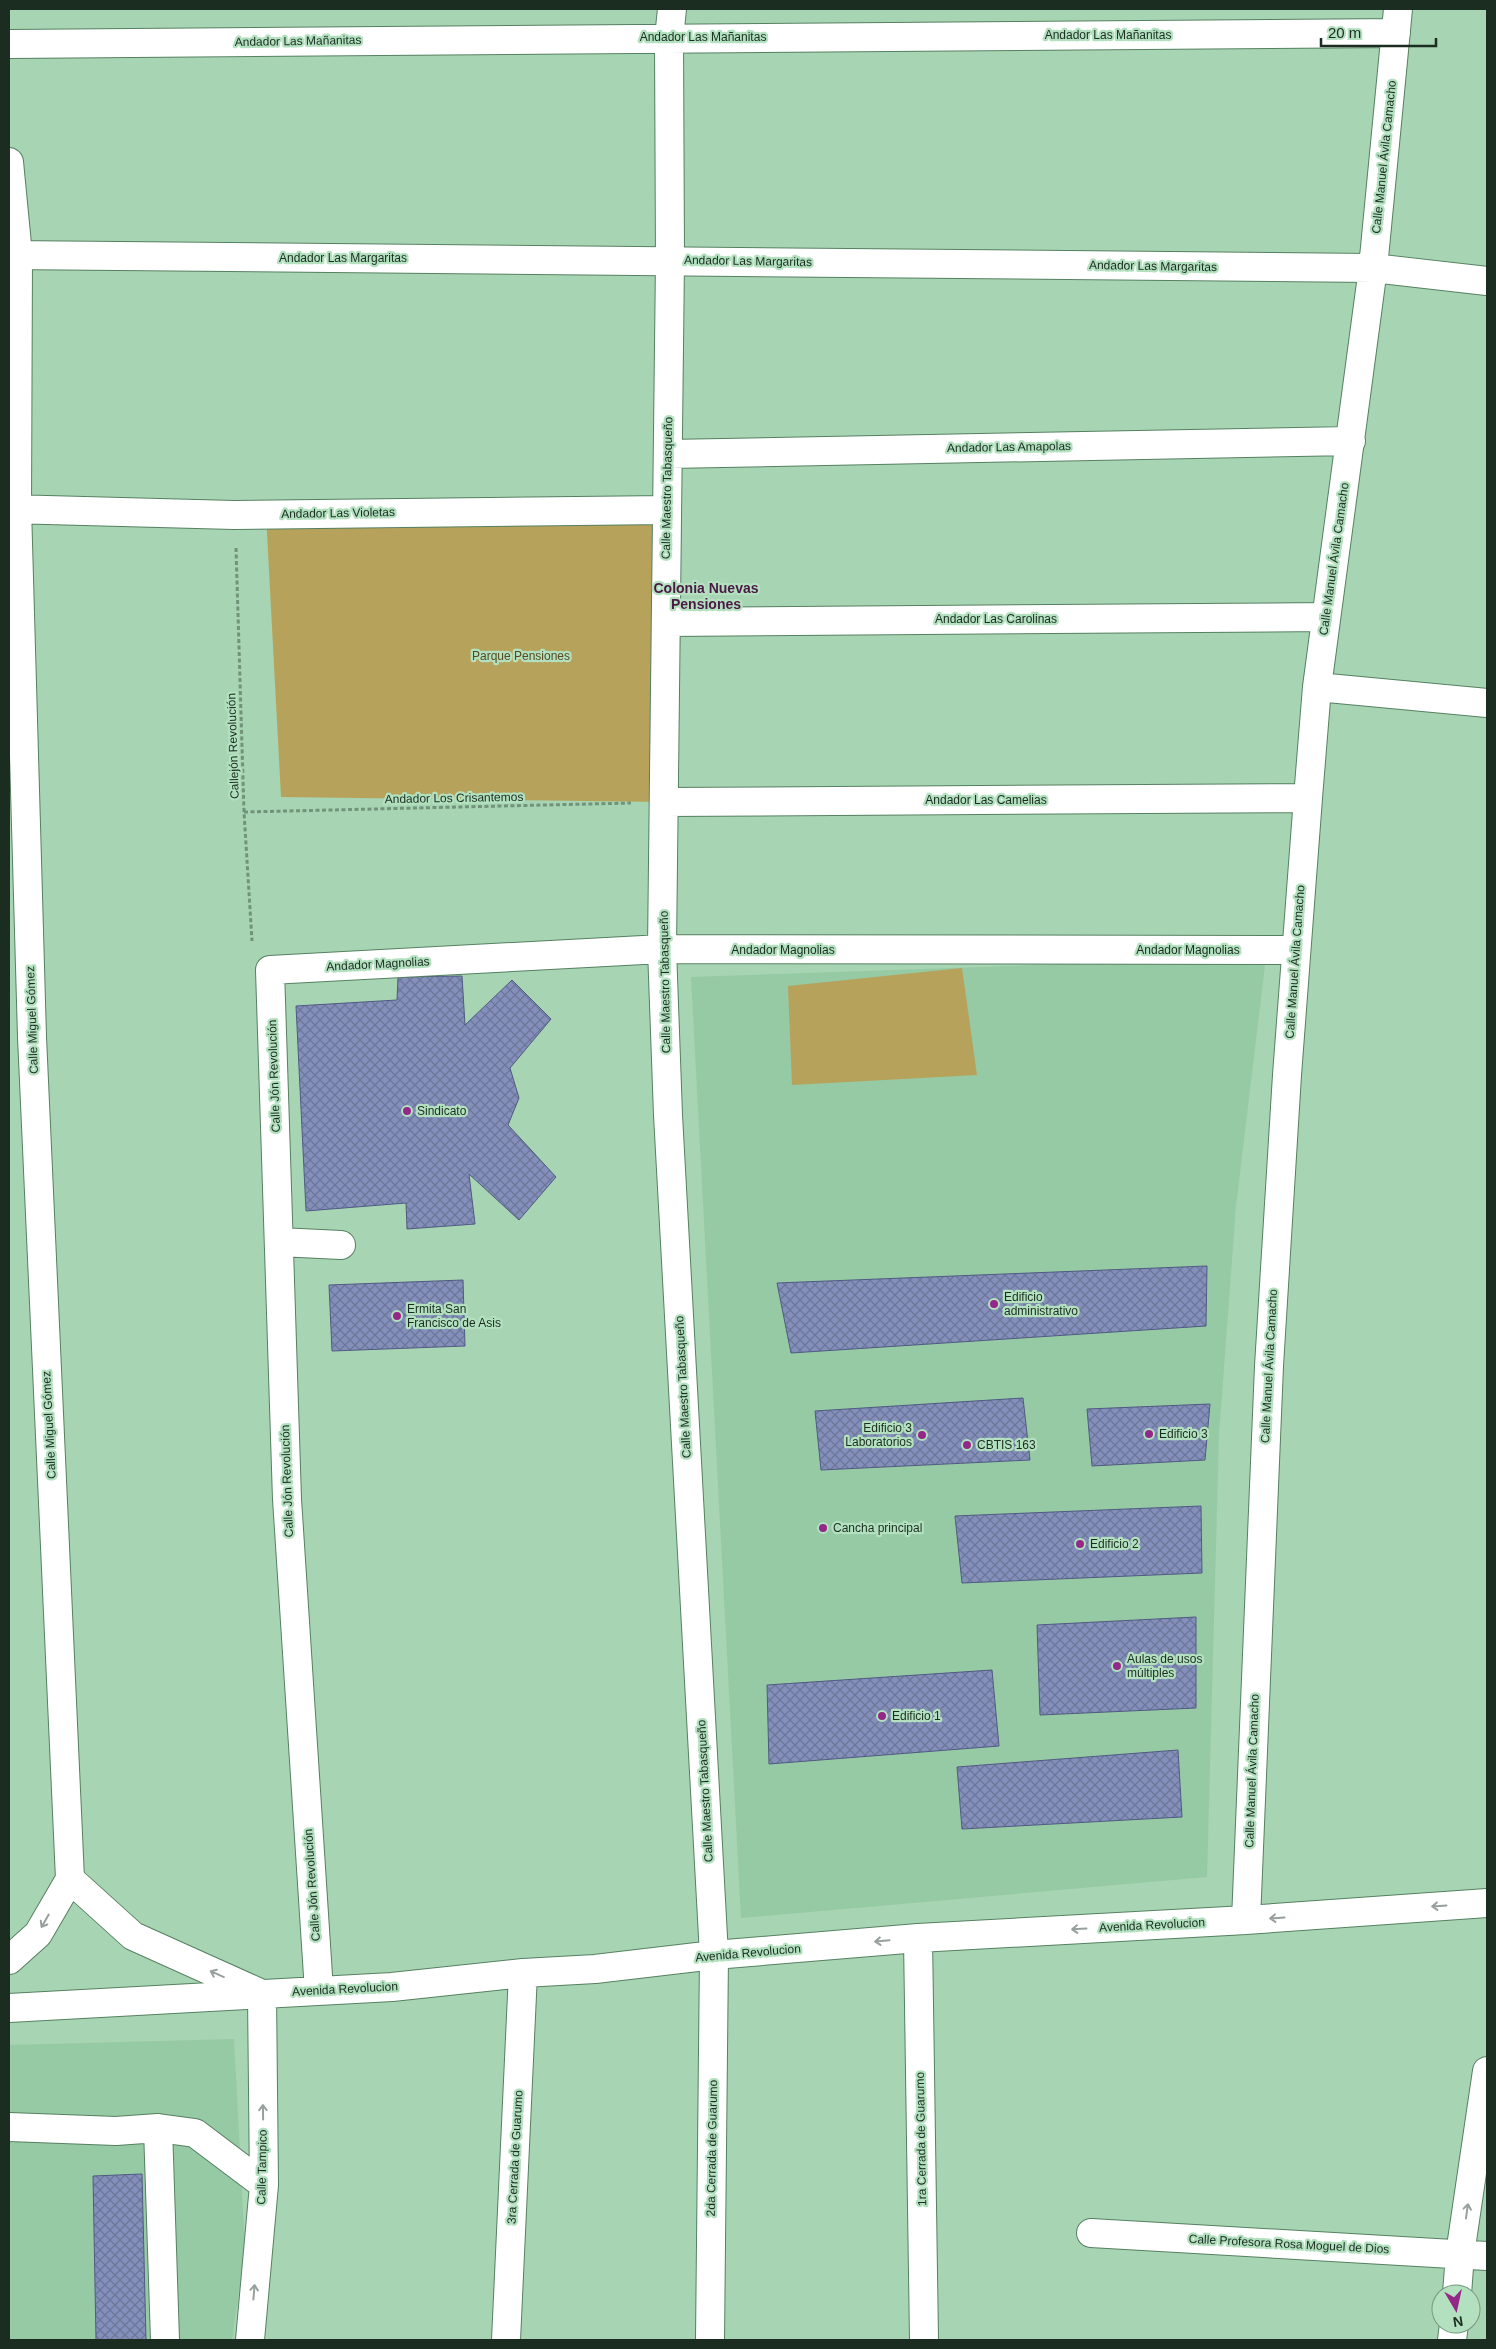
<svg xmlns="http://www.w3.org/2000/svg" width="1496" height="2349" font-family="Arial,sans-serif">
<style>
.built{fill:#96caa4}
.park{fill:#b7a25b}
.building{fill:url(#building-cross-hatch);stroke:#505a82}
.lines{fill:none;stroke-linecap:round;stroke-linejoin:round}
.minor-casing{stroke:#568062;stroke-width:30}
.path{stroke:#71937a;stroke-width:3;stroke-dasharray:4 2.5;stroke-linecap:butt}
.minor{stroke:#fff;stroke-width:28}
.oneway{stroke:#98a09b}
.poi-dot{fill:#942788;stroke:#b3e1bf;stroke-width:2}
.labels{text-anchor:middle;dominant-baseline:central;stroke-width:4.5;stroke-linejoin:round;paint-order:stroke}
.street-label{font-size:12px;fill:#1b2d21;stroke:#b3e1bf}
.park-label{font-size:12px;fill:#564921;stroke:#b3e1bf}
.poi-label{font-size:12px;fill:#1b2d21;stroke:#b3e1bf;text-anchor:start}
.neighbourhood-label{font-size:14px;font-weight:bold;fill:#4c1846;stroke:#b3e1bf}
</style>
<defs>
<pattern id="building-cross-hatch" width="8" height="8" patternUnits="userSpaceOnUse" patternTransform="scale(1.25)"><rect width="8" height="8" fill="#8490bb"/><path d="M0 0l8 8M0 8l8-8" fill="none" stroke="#6b7698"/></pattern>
</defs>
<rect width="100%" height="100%" fill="#a7d4b2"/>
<path class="built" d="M1266 957 1236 1206 1219 1435 1207 1877 741 1918 691 977Z
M234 2039 245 2249 232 2340H9V2045Z"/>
<path class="park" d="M667 510 664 802 281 797 266 514Z
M962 968 977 1075 792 1085 788 986Z"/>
<path class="building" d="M462 976 465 1025 512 980 551 1019 510 1068 519 1098 508 1125 556 1177 519 1220 469 1174 475 1224 407 1229 406 1203 306 1211 296 1006 397 1000 398 977Z
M1207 1266 1206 1326 791 1353 777 1283Z
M463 1280 465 1346 332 1351 329 1285Z
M1023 1398 1030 1460 821 1470 815 1411Z
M1210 1404 1205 1460 1092 1466 1087 1409Z
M1201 1506 1202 1573 962 1583 955 1516Z
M1196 1617V1708L1040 1715 1037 1625Z
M992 1670 999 1746 769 1764 767 1685Z
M1178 1750 1182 1817 962 1829 957 1767Z
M142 2174 146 2340H96L93 2176Z"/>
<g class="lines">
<g class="minor-casing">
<path id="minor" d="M672 9 669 38 670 260 662 949 668 1115 714 1955 710 2340
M9 44 1396 33
M9 162 18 255 17 508 32 1037 70 1879
M9 255 1373 268 1487 281
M668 454 1351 441
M9 509 234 515 667 510
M666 622 1326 617
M1317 687 1487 703
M664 802 1308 798
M279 1242 341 1245
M70 1879 133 1936 262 1994 264 2185 250 2340
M1246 1920 1269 1366 1287 1075 1308 798 1317 687 1373 268 1398 9
M918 1938 924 2340
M9 1960 38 1934 70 1879
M319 1991 287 1499 270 970 662 949 1296 950
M9 2008 392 1987 523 1973 595 1969 714 1955 918 1938 1246 1920 1487 1903
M9 2127 116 2131 158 2128 195 2133 264 2185
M158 2128 165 2340
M1091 2233 1487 2256
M1457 2294 1460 2254 1487 2071
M506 2340 523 1973
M1452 2340 1454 2324"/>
</g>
<path class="path" d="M236 548 244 812 252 941
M244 812 631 803"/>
<use href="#minor" class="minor"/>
</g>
<defs><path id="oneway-shaft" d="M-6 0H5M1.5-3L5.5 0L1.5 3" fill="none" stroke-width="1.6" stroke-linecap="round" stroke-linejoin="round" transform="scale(1.25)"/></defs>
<g class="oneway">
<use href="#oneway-shaft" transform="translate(1439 1906) rotate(176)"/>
<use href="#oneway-shaft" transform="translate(1277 1918) rotate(176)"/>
<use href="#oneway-shaft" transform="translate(45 1921) rotate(120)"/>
<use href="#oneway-shaft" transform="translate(1079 1929) rotate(177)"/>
<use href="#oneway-shaft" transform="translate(882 1941) rotate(175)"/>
<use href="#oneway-shaft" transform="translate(217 1974) rotate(-156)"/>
<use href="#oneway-shaft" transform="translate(263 2112) rotate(-91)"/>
<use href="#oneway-shaft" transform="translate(1467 2211) rotate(-82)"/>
<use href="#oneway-shaft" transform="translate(254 2292) rotate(-85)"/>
</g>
<g class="poi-dot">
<circle cx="407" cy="1111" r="5"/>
<circle cx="994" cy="1304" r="5"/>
<circle cx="397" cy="1316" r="5"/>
<circle cx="1149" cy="1434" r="5"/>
<circle cx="922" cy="1435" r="5"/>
<circle cx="967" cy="1445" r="5"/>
<circle cx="823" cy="1528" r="5"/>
<circle cx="1080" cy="1544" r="5"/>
<circle cx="1117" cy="1666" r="5"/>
<circle cx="882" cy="1716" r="5"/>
</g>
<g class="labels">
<g class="street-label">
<text x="1108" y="35">Andador Las Mañanitas</text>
<text x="703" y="37">Andador Las Mañanitas</text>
<text transform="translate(298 41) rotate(-1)">Andador Las Mañanitas</text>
<text transform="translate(1384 157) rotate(-84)">Calle Manuel Ávila Camacho</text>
<text x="343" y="258">Andador Las Margaritas</text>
<text transform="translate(748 261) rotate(1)">Andador Las Margaritas</text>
<text transform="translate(1153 266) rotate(1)">Andador Las Margaritas</text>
<text transform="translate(1009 447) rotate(-1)">Andador Las Amapolas</text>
<text transform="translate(667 488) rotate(-89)">Calle Maestro Tabasqueño</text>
<text transform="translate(338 513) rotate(-1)">Andador Las Violetas</text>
<text transform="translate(1334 559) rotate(-82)">Calle Manuel Ávila Camacho</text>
<text x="996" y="619">Andador Las Carolinas</text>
<text transform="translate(233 746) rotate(-92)">Callejón Revolución</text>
<text transform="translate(454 798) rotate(-1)">Andador Los Crisantemos</text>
<text x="986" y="800">Andador Las Camelias</text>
<text x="783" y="950">Andador Magnolias</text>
<text x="1188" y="950">Andador Magnolias</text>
<text transform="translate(1295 962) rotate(-86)">Calle Manuel Ávila Camacho</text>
<text transform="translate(378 964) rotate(-3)">Andador Magnolias</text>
<text transform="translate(665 982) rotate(-91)">Calle Maestro Tabasqueño</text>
<text transform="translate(32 1020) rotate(-92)">Calle Miguel Gómez</text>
<text transform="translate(274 1076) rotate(-92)">Calle Jón Revolución</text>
<text transform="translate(1269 1366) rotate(-87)">Calle Manuel Ávila Camacho</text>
<text transform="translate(683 1387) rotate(-93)">Calle Maestro Tabasqueño</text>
<text transform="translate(49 1425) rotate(-93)">Calle Miguel Gómez</text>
<text transform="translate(287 1481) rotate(-92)">Calle Jón Revolución</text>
<text transform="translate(1252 1771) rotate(-88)">Calle Manuel Ávila Camacho</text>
<text transform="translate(705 1791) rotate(-93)">Calle Maestro Tabasqueño</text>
<text transform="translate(312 1885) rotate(-94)">Calle Jón Revolución</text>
<text transform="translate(1152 1925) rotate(-3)">Avenida Revolucion</text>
<text transform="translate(748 1953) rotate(-5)">Avenida Revolucion</text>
<text transform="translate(345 1989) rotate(-3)">Avenida Revolucion</text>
<text transform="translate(921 2139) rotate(-91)">1ra Cerrada de Guarumo</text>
<text transform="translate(712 2148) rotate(-89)">2da Cerrada de Guarumo</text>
<text transform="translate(515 2157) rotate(-87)">3ra Cerrada de Guarumo</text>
<text transform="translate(262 2167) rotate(-89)">Calle Tampico</text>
<text transform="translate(1289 2244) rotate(3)">Calle Profesora Rosa Moguel de Dios</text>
</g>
<g class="park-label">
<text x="521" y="656">Parque Pensiones</text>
</g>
<g class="poi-label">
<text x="417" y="1111">Sindicato</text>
<text x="1004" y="1297">Edificio<tspan x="1004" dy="14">administrativo</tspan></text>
<text x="407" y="1309">Ermita San<tspan x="407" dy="14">Francisco de Asis</tspan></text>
<text x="912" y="1428" text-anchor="end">Edificio 3<tspan x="912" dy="14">Laboratorios</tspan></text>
<text x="1159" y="1434">Edificio 3</text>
<text x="977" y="1445">CBTIS 163</text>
<text x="833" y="1528">Cancha principal</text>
<text x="1090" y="1544">Edificio 2</text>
<text x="1127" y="1659">Aulas de usos<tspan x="1127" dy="14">múltiples</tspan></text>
<text x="892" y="1716">Edificio 1</text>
</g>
<g class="neighbourhood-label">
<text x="706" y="588">Colonia Nuevas<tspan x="706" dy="16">Pensiones</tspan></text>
</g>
</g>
<rect width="1496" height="2349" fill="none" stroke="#1b2d21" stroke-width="20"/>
<g transform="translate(1456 2309) rotate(171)"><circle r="24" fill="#b3e1bf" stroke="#769980"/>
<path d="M0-4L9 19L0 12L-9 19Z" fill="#942788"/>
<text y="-8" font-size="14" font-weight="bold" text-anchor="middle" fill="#1b2d21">N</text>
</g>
<path d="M1321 38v8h115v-8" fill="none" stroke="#1b2d21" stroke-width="2.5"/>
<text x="1328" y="38" font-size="15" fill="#1b2d21" stroke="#b3e1bf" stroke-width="4" paint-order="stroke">20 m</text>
</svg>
